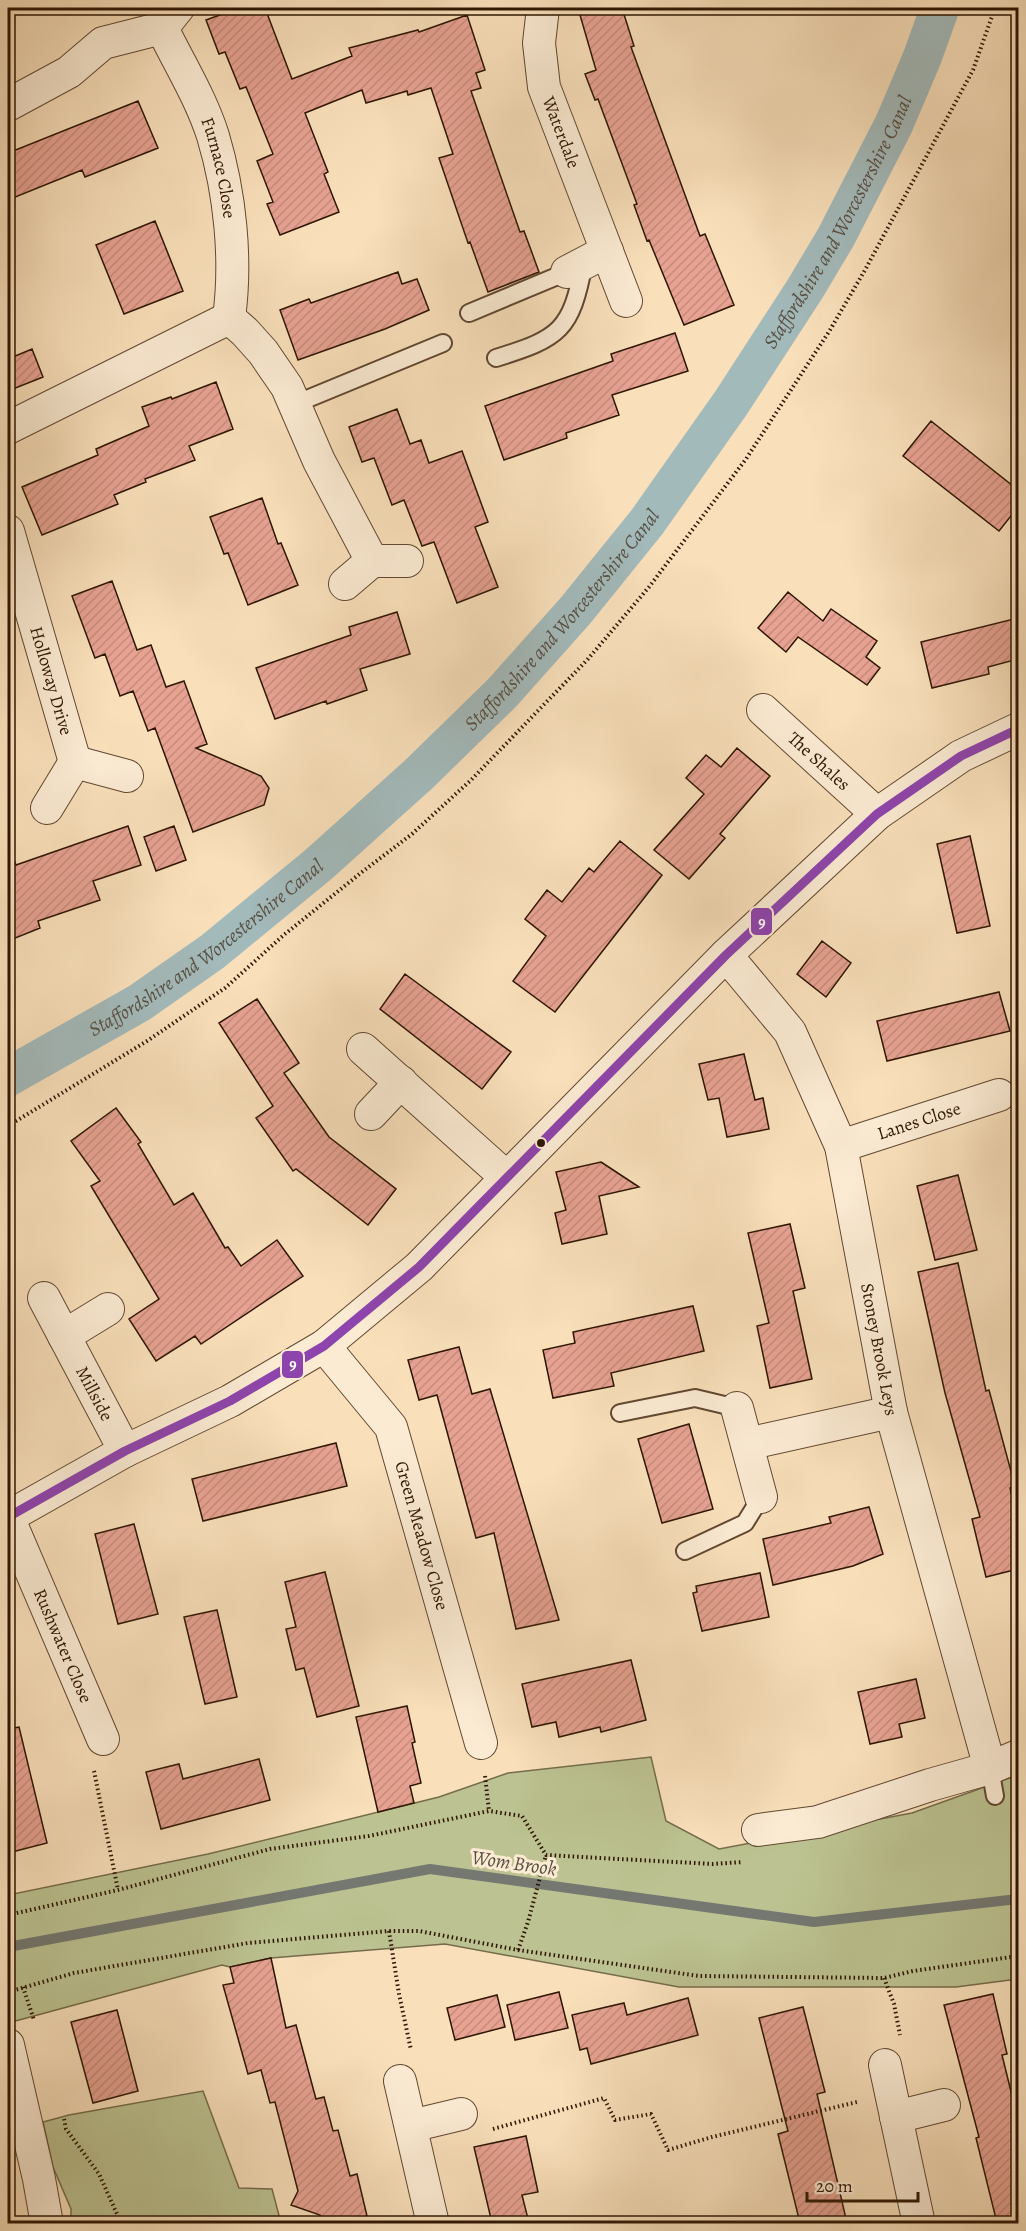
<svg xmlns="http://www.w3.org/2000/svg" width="1026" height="2231" font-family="Alegreya,serif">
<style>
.green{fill:#bcc291;stroke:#756c4a;stroke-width:1.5}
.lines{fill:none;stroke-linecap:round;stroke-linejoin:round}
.stream{stroke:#747871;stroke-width:10}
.canal{stroke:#a3babb;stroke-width:39}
.building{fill:url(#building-hatch);stroke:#2e1603;stroke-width:1.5}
.lane-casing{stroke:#614831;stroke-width:20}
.street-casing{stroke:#614831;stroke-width:34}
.path{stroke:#2e1603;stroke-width:4;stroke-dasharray:1.5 3;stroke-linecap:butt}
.lane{stroke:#fbebd3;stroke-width:16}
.street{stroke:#fbebd3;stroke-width:32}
.bus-1-casing{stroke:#fbebd3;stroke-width:14}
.bus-1{stroke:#8e44ad;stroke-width:9}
.bus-dot{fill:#2e1603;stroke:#fbebd3;stroke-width:2}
.labels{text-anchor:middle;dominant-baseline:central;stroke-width:6;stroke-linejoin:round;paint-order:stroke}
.street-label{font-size:18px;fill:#2e1603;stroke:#fbebd3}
.water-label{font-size:20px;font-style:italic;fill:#574f43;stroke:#fbebd3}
.line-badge{stroke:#fbebd3;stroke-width:2}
.badge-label{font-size:16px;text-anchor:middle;font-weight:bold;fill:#fff}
</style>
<defs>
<pattern id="building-hatch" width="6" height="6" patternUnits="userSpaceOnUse" patternTransform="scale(1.5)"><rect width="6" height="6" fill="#e7a292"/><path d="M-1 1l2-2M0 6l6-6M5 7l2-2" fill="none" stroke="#c68b7c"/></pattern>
</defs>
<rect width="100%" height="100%" fill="#f9e0bb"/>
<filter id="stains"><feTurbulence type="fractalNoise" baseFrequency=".00333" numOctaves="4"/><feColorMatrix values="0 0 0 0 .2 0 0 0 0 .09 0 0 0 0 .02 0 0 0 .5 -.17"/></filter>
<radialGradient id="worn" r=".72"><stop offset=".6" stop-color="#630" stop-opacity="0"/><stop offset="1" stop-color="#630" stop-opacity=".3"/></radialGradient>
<path class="green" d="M651 1757 666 1821 719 1849 912 1813 1018 1775V1979L956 1987H679L445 1944 271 1958 230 1967 222 1965 8 2023V1895L208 1854 439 1797 508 1773Z
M203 2091 239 2188 272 2189 281 2223H71V2209L53 2167 43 2122 69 2115Z"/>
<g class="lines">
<path class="stream" d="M8 1947 430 1869 814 1922 1018 1899"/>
<path class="canal" id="s1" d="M8 1077 139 1003 212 952 319 864 419 774 502 693 576 610 647 522 731 403 805 289 836 237 894 124 922 58 940 8"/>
</g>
<path class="building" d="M239 8H265L292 79 352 56 349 48 418 30 419 32 467 15 485 70 476 73 481 88 471 91 520 232 524 231 539 272 488 292 470 242 468 243 439 158 453 154 431 88 408 95 407 91 366 103 362 90 305 113 328 172 324 174 339 212 280 235 267 204 273 202 257 161 273 154 246 87 240 89 225 52 219 54 206 20Z
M605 8H622L634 46 631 47 700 236 705 234 734 305 684 325 649 240 647 241 634 205 637 204 598 99 595 100 585 74 596 70 580 15Z
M138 101 158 148 85 177 82 170 8 200V153Z
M155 221 183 291 124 314 96 245Z
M398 272 402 284 417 279 429 310 385 329 298 360 280 310 309 299 311 303Z
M675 333 688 371 612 395 619 415 566 433 567 438 504 460 485 406 613 361 611 354Z
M32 349 43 377 8 391V359Z
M216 382 233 429 189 446 195 460 145 479 146 482 114 495 118 504 42 535 22 487 98 455 96 449 149 426 142 407 171 397 172 399Z
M397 409 410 444 421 440 429 463 462 451 488 522 475 527 498 587 457 603 434 542 422 546 404 500 392 505 374 458 362 462 349 427Z
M931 421 1018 490V507L999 531 903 456Z
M262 498 278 544 281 543 298 585 248 605 228 553 224 554 210 517Z
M112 581 137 650 151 645 166 687 184 681 207 744 196 748 261 776 269 788 264 805 193 832 155 728 148 731 133 691 120 696 105 654 95 658 72 596Z
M788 592 823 621 831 609 877 641 866 657 880 668 867 685 798 637 786 652 758 628Z
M397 612 410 654 360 669 367 690 327 704 326 701 275 719 256 668 351 635 349 627Z
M1018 618V659L988 667 989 674 932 688 921 642Z
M737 748 770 776 720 834 725 838 689 879 654 850 704 794 686 778 706 755 721 767Z
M128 826 141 865 93 881 100 900 38 921 40 928 8 941V849H10L16 865Z
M174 826 186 860 156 871 144 837Z
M970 836 990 926 957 933 937 844Z
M620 841 662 875 555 1012 513 981 546 936 525 919 547 890 562 902 589 868 594 872Z
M822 941 851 963 826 997 797 974Z
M405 974 511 1052 482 1089 380 1009Z
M999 992 1010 1031 887 1061 877 1021Z
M257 999 299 1063 284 1073 329 1137 396 1189 368 1225 296 1169 293 1171 256 1118 273 1106 219 1023Z
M744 1054 755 1100 763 1098 769 1129 727 1137 719 1098 708 1100 699 1064Z
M116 1108 141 1142 138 1144 174 1205 193 1193 225 1248 228 1247 241 1266 277 1240 303 1276 201 1344 195 1336 156 1361 129 1319 159 1299 91 1186 100 1181 71 1141Z
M601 1162 639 1187 599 1196 607 1234 562 1244 555 1213 566 1210 556 1172Z
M958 1175 977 1250 935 1260 917 1186Z
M790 1224 805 1288 793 1291 812 1379 770 1388 757 1326 769 1323 748 1233Z
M958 1263 986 1391 989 1390 1015 1486 1010 1488 1018 1523V1569L986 1577 972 1519 980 1517 945 1393 918 1272Z
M693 1306 704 1351 611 1373 614 1386 553 1398 543 1350 575 1343 573 1332Z
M459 1347 472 1394 490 1389 559 1620 516 1629 494 1533 476 1538 437 1395 419 1400 408 1360Z
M689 1424 713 1509 662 1523 638 1439Z
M336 1443 347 1486 203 1521 192 1479Z
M869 1507 883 1554 853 1566 773 1585 763 1539 831 1523 829 1517Z
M134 1524 158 1614 118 1624 95 1534Z
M325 1572 359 1706 317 1717 304 1668 296 1670 286 1629 296 1627 285 1582Z
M760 1573 769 1617 702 1631 693 1593 697 1592 696 1586Z
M217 1610 237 1697 205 1704 184 1617Z
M631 1660 646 1720 601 1732 600 1727 559 1737 556 1722 532 1727 522 1684Z
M916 1679 925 1718 899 1724 902 1737 870 1744 858 1692Z
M407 1706 415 1742 412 1743 421 1783 410 1786 414 1803 378 1812 356 1717Z
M19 1727 47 1843 8 1853V1729Z
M259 1759 270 1800 161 1829 146 1772 179 1764 183 1779Z
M271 1958 286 2028 296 2025 316 2099 324 2097 333 2131 338 2130 350 2176 357 2174 367 2216 335 2223H322L320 2215 291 2205 298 2191 275 2102 270 2103 261 2070 248 2074 223 1985 234 1983 230 1967Z
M559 1992 568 2028 515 2040 507 2005Z
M993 1994 1007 2054 1002 2055 1018 2120V2223H997L976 2138 979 2137 944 2005Z
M497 1995 505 2027 455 2040 447 2008Z
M688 1998 698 2035 591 2064 587 2048 580 2050 572 2015 624 2003 627 2015Z
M803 2007 825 2092 817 2094 847 2223H800L778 2134 788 2131 759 2018Z
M117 2010 138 2091 93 2103 71 2022Z
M526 2136 538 2192 522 2195 529 2223H492L474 2147Z"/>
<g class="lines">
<g class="lane-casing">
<path id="lane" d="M469 313 567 272
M496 358C560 338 571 331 584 263
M295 404 443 343
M620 1413 695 1398 737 1408
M685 1551 745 1523 761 1497
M990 1768 995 1796"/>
</g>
<g class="street-casing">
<g id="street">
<path id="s2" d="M543 8 539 43 544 87 626 301"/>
<path id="s3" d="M162 28C179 63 201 98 213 136 230 193 237 259 229 318"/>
<path d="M8 105 69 72 103 43 162 28 178 8"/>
<path d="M567 272 607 251"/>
<path d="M8 428 229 318 245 332 263 352 287 387 319 461 372 561"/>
<path id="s4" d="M8 531 75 762"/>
<path d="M345 584 372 561H407"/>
<path id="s5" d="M763 710 877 814"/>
<path d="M47 808 75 762 127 776"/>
<path id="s6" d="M726 955 790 1032 841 1146 891 1412 990 1768"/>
<path d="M363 1049 506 1177"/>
<path d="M371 1114 401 1082"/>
<path id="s7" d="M841 1146 999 1095"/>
<path id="s8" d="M44 1298 125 1451"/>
<path d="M64 1336 108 1309"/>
<path id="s9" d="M324 1346 391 1427 481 1743"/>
<path d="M737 1408 761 1497"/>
<path d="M747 1444 891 1412"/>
<path d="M8 1517 125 1451 230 1401 324 1346 419 1267 726 955 877 814 961 756 1018 729"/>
<path id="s10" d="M8 1517 103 1739"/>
<path d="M758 1830 818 1822 930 1785 990 1768 1018 1756"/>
<path d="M8 2045 39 2179 47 2224"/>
<path d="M885 2065 919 2224"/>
<path d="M400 2081 433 2224"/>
<path d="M896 2117 944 2105"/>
<path d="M411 2126 461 2114"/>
</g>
</g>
<path class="path" d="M8 1126 147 1041 225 988 285 934 362 872 412 834 471 780 588 659 649 587 746 459 830 330 865 270 973 70 995 8
M94 1771 118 1890
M485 1776 489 1811
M8 1915 118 1890 270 1849 369 1836 489 1811 522 1816 546 1855 712 1864 743 1862
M389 1931 399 1994 411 2050
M518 1950 528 1922 546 1855
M884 1978 894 2004 900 2035
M23 1987 34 2020
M8 1992 74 1973 248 1943 389 1931H419L518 1950 699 1976 884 1978 913 1971 1018 1956
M64 2119 66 2129 99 2174 117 2214 115 2224
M493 2129 604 2098 615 2120 651 2114 668 2150 712 2137 857 2102"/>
<use href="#lane" class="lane"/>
<use href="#street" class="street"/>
<g class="bus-1-casing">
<path id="bus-1" d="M8 1517 125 1451 230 1401 324 1346 419 1267 726 955 877 814 961 756 1018 729"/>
</g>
<use href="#bus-1" class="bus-1"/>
</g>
<circle class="bus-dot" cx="541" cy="1143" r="5"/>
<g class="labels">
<g class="street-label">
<text stroke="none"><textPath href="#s2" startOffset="128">Waterdale</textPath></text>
<text stroke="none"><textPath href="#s3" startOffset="152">Furnace Close</textPath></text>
<text stroke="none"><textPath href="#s4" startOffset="156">Holloway Drive</textPath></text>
<text stroke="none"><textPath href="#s5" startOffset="76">The Shales</textPath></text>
<text stroke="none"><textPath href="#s7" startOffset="82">Lanes Close</textPath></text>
<text stroke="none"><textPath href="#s6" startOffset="432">Stoney Brook Leys</textPath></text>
<text stroke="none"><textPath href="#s8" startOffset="108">Millside</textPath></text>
<text stroke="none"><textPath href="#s9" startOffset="218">Green Meadow Close</textPath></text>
<text stroke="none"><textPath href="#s10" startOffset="140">Rushwater Close</textPath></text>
</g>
<g class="water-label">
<text stroke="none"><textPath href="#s1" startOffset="1209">Staffordshire and Worcestershire Canal</textPath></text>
<text stroke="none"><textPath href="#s1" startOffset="723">Staffordshire and Worcestershire Canal</textPath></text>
<text stroke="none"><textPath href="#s1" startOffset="237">Staffordshire and Worcestershire Canal</textPath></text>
<text transform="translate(514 1863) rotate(8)">Wom Brook</text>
</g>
</g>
<g class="line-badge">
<rect x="750" y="907" width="23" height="29" rx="6" fill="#8e44ad"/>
<rect x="281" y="1350" width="23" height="29" rx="6" fill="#8e44ad"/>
</g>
<g class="badge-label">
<text x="762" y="928">9</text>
<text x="293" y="1370">9</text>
</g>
<rect width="1026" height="2231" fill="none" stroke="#f9e0bb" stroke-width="30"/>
<rect x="9" y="9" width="1008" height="2213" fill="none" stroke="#2e1603" stroke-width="3"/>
<rect x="15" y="15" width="996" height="2201" fill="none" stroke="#2e1603" stroke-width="1.5"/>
<path d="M807 2192v9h111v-9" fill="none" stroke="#2e1603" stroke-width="3"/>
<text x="816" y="2192" font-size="18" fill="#2e1603" stroke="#fbebd3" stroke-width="4.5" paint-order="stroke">20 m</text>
<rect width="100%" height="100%" filter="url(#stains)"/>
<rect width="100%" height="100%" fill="url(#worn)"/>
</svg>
